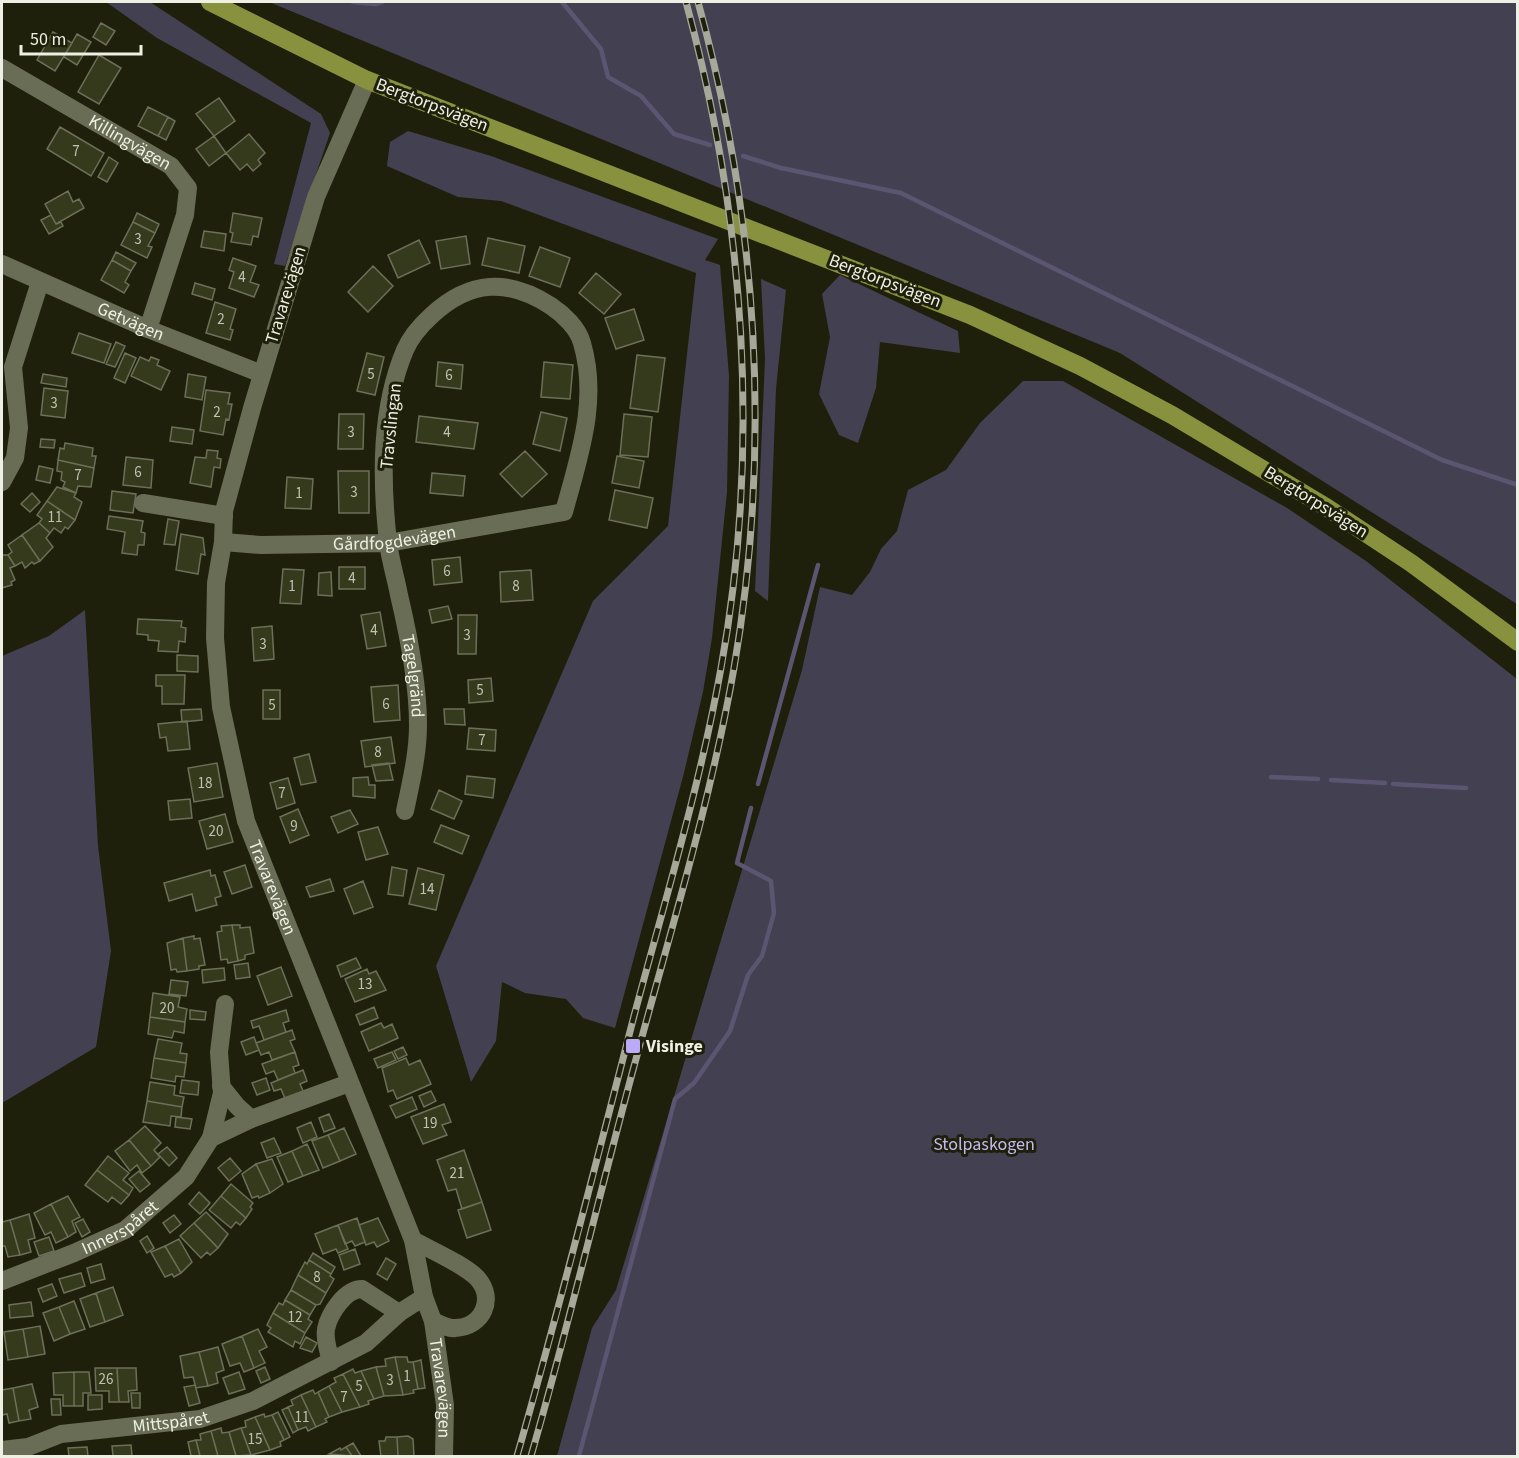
<svg xmlns="http://www.w3.org/2000/svg" width="1519" height="1458" font-family="'Source Sans 3',sans-serif">
<style>
.green{fill:#434051}
.lines{fill:none;stroke-linecap:round;stroke-linejoin:round}
.stream{stroke:#5b5572;stroke-width:4.5}
.building{fill:#363a1d;stroke:#6c7058;stroke-width:1.5}
.minor{stroke:#696d55;stroke-width:18}
.major{stroke:#88913e;stroke-width:18}
.rail-casing{stroke:#a6a899;stroke-width:7}
.rail{stroke:#1e200b;stroke-width:4.5;stroke-dasharray:14;stroke-linecap:butt}
.poi-dot{fill:#bbaaf6;stroke:#1e200b;stroke-width:2}
.labels{text-anchor:middle;dominant-baseline:central;stroke-width:6;stroke-linejoin:round;paint-order:stroke}
.number-label{font-size:15px;fill:#c0c2b2}
.street-label{font-size:18px;fill:#eef0e3;stroke:#1e200b}
.poi-label{font-size:18px;font-weight:bold;fill:#eef0e3;stroke:#1e200b;text-anchor:start}
.park-label{font-size:18px;fill:#c4b9ef;stroke:#1e200b}
</style>
<rect width="100%" height="100%" fill="#1e200b"/>
<path class="green" d="M106 2H150L321 114 330 133 285 266 274 264 311 123 157 38Z
M269 2H1517V604L1120 353Z
M408 131 491 156 718 239 705 260 720 265 729 376 727 492 712 638 703 692 684 773 615 1028 583 1018 566 999 525 993 502 982 496 1041 471 1082 436 966 593 601 668 526 696 273 501 201 458 197 387 166 390 142Z
M840 275 958 331 960 353 880 342 876 388 858 443 839 435 819 394 830 337 822 294Z
M761 279 786 290 776 389 768 601 755 591 765 359Z
M1023 381H1063L1287 508 1366 561 1517 679V1456H557L592 1328 616 1290 802 670 820 587 852 595 870 572 881 549 897 531 908 490 946 470 980 423Z
M85 610 98 846 111 951 96 1047 2 1103V656L49 636Z"/>
<g class="lines">
<path class="stream" d="M353 2 376 4 382 2
M562 2 601 49 608 77 641 96 674 134 710 145
M743 156 781 168 901 193 1442 460 1518 485
M1271 777 1318 779
M1331 780 1385 783
M758 784 818 565
M1393 784 1466 788
M579 1456 675 1099 694 1083 730 1031 748 975 762 956 774 913 771 881 737 863 751 808"/>
</g>
<path class="building" d="M101 23 115 31 106 45 93 37Z
M53 32 72 43 55 71 37 60Z
M77 34 91 42 77 65 64 57Z
M99 55 121 68 99 104 78 92Z
M219 98 235 121 214 136 196 114Z
M148 107 168 117 158 136 138 126Z
M168 117 175 121 166 140 158 136Z
M60 127 104 153 91 176 47 149Z
M249 134 265 153 258 160 261 164 253 171 247 164 240 170 226 153Z
M214 136 226 153 209 166 196 149Z
M109 157 118 163 107 182 98 177Z
M68 191 73 202 79 199 84 208 56 224 45 204Z
M137 213 159 224 155 233 133 222Z
M233 213 262 218 258 237 253 236 251 245 231 242 233 233 230 232Z
M51 215 56 224 61 222 63 226 49 234 41 220Z
M133 222 155 233 148 246 152 247 147 258 121 245Z
M204 231 226 234 224 251 201 247Z
M466 236 470 264 441 269 436 241Z
M488 238 525 246 519 273 482 265Z
M419 240 430 263 398 278 388 255Z
M540 247 570 258 560 287 529 276Z
M116 252 136 263 131 271 112 260Z
M233 258 256 266 250 282 259 285 254 297 229 288 234 272 229 270Z
M112 260 131 271 125 282 129 285 124 293 101 280Z
M373 266 393 286 368 312 348 292Z
M596 273 621 294 604 314 579 293Z
M195 283 215 289 212 300 192 294Z
M215 302 236 309 230 329 233 330 230 340 206 333Z
M634 309 644 340 616 349 605 318Z
M79 333 111 344 104 363 72 353Z
M116 342 125 346 115 367 106 364Z
M125 353 136 358 125 383 114 378Z
M367 353 384 357 375 395 357 391Z
M637 355 665 358 658 412 630 408Z
M140 357 149 361 151 357 159 360 157 365 170 371 161 390 131 376Z
M438 362 463 365 461 389 436 386Z
M544 362 573 365 570 399 541 397Z
M43 374 67 378 66 387 41 383Z
M188 374 206 377 202 400 185 397Z
M44 388 68 391 65 418 41 415Z
M206 390 230 393 228 404H232L229 420 226 419 223 435 200 431Z
M541 412 567 418 560 451 533 444Z
M339 414H364L363 449H338Z
M624 414 652 417 648 457 620 455Z
M419 416 478 423 474 449 416 442Z
M172 427 194 430 192 444 170 441Z
M41 439 55 440 54 448 40 447Z
M65 443 93 448 92 456H96L94 468 58 460 60 448 64 449Z
M207 450 218 451 217 458 221 459 220 468 214 467 211 487 190 483 195 457 206 458Z
M525 451 547 474 522 497 500 474Z
M617 456 644 461 639 488 612 483Z
M126 457 153 460 151 488 123 485Z
M58 460 94 468 91 487 78 486 76 493 63 487 65 482 61 480 62 472 57 471Z
M39 466 53 469 50 483 36 480Z
M338 471H369V513H339Z
M432 473 465 476 463 496 430 493Z
M287 477 313 479 311 509 285 508Z
M57 487 76 493 74 497 82 502 75 520 47 501Z
M615 490 653 498 647 528 609 520Z
M112 491 136 494 133 513 110 510Z
M32 493 40 502 30 512 21 504Z
M47 501 75 520 68 529 65 527 61 533 54 528 50 533 39 523 42 519 37 515Z
M109 516 143 521 141 532 145 533 144 545H138L137 555 122 553 125 532 107 529Z
M168 519 179 521 175 545 164 544Z
M39 523 50 533 46 538 53 547 40 561 22 535Z
M181 534 203 538 205 555 201 554 198 574 176 570Z
M22 535 40 561 34 564 32 562 25 568 22 562 15 566 8 555 12 552 8 545Z
M2 555H8L15 566 10 568 15 580 11 582 12 585 2 588Z
M460 557 462 582 434 585 432 560Z
M339 567H365V589H339Z
M283 569 304 570 301 604 280 603Z
M531 570 533 600 501 602 500 572Z
M331 572 332 596 318 595 319 573Z
M448 606 452 619 432 623 429 610Z
M380 612 386 646 367 649 361 615Z
M458 615H477L476 654H458Z
M138 619 182 621 181 627 186 628 185 642 179 641 178 652 158 651 159 641 148 640V635L137 634Z
M272 626 274 659 254 661 252 628Z
M177 655 198 656V672L177 671Z
M156 675H185L184 704H162V686H156Z
M491 678 493 701 469 703 468 680Z
M398 685 400 720 374 722 371 687Z
M263 690H280V719H263Z
M201 709 202 720 182 722 181 710Z
M444 709H464L465 725 445 724Z
M187 721 190 749 168 751 166 737 160 738 158 724Z
M469 728 496 730 495 751 467 749Z
M391 737 395 763 365 767 361 741Z
M309 754 316 782 301 785 294 758Z
M217 763 223 797 194 802 188 768Z
M389 763 393 780 376 781 372 765Z
M467 776 495 779 493 798 465 794Z
M368 777 369 785H375V798L353 796V778Z
M288 778 295 803 277 809 270 783Z
M439 790 462 801 454 819 431 809Z
M190 799 192 818 170 820 168 801Z
M298 809 309 835 290 843 280 817Z
M350 810 358 824 338 833 331 817Z
M225 814 233 842 207 849 199 821Z
M441 825 469 836 462 854 434 842Z
M378 827 388 854 366 860 358 832Z
M245 865 252 887 232 894 224 872Z
M392 867 407 870 403 896 388 894Z
M418 868 444 875 436 910 409 904Z
M210 870 211 876 215 875 221 896 215 898 217 905 196 911 192 894 169 901 164 883Z
M330 879 334 891 310 897 306 887Z
M363 881 373 907 354 914 344 889Z
M232 925H240V928L250 927 254 953 245 955V959L238 961Z
M232 925 238 961 228 963 227 959 221 960 217 932 222 931 221 926Z
M194 936V939L200 938 205 965 199 966V969L187 971 183 938Z
M183 938 187 971 177 972 176 969 171 970 167 943Z
M356 958 361 968 341 977 337 966Z
M248 963 250 977 236 979 234 965Z
M281 967 292 996 268 1005 257 976Z
M224 968 225 980 203 983 202 970Z
M367 969 369 974 376 971 386 990 355 1002 345 979Z
M171 980 188 982 186 996 169 994Z
M153 993 180 997 178 1007 187 1009 185 1022 150 1017Z
M374 1007 378 1018 360 1025 356 1015Z
M190 1010 206 1012 205 1020 190 1019Z
M286 1010 289 1021 283 1023 286 1032 264 1040 259 1026 253 1028 251 1021Z
M150 1017 185 1022 184 1033 174 1031 172 1038 148 1034Z
M381 1023 384 1028 392 1024 398 1038 369 1051 361 1032Z
M292 1030 295 1039 290 1041 295 1052 272 1060 269 1052 261 1055 256 1043Z
M254 1037 259 1050 246 1055 241 1042Z
M158 1039 182 1043 180 1053 187 1054 186 1063 154 1058Z
M403 1047 407 1055 398 1059 394 1051Z
M295 1052 299 1065 293 1067 295 1073 278 1080 274 1071 266 1074 262 1064Z
M392 1052 396 1060 378 1068 374 1059Z
M154 1058 186 1063 184 1077 176 1076 175 1082 151 1078Z
M406 1058 409 1065 420 1060 431 1084 397 1099 393 1090 388 1092 382 1068Z
M303 1070 307 1081 300 1084 304 1093 286 1101 281 1089 274 1091 271 1083Z
M266 1078 270 1090 257 1095 252 1083Z
M182 1080 199 1082 198 1095 180 1093Z
M150 1082 175 1086 174 1095 184 1097 182 1107 147 1101Z
M431 1091 436 1101 424 1107 419 1096Z
M412 1097 417 1109 396 1118 390 1106Z
M147 1101 182 1107 181 1117 171 1116 170 1126 143 1122Z
M444 1104 451 1122 442 1125 447 1135 423 1144 411 1117Z
M329 1114 335 1128 324 1132 319 1118Z
M176 1117 192 1119 190 1129 175 1127Z
M311 1122 317 1137 303 1143 297 1128Z
M145 1126 161 1143 154 1150 160 1157 151 1166 129 1140Z
M344 1128 356 1154 340 1161 328 1135Z
M328 1135 340 1161 323 1168 312 1141Z
M274 1138 281 1153 267 1158 261 1143Z
M129 1140 151 1166 142 1173 137 1165 130 1171 115 1151Z
M307 1144 319 1170 303 1176 292 1151Z
M167 1147 177 1158 169 1166 158 1154Z
M464 1150 482 1202 462 1209 456 1189 448 1191 437 1160Z
M292 1151 303 1176 288 1182 277 1157Z
M108 1156 129 1173 123 1180 133 1188 129 1195 97 1170Z
M230 1158 241 1171 229 1181 218 1168Z
M272 1159 283 1184 270 1193 256 1164Z
M256 1164 270 1193 259 1198 258 1196 252 1198 242 1174Z
M97 1170 129 1195 121 1204 112 1197 108 1202 85 1185Z
M139 1171 150 1184 140 1192 129 1179Z
M231 1184 253 1203 250 1207 252 1209 246 1218 221 1196Z
M199 1192 210 1203 200 1214 189 1204Z
M68 1196 80 1217 72 1221 76 1232 68 1237 51 1204Z
M221 1196 246 1218 240 1225 236 1222 231 1228 209 1210Z
M482 1202 491 1230 467 1238 458 1210Z
M51 1204 68 1237 56 1243 51 1232 45 1235 34 1213Z
M206 1212 228 1234 218 1248 194 1223Z
M29 1214 35 1238 28 1240 31 1252 20 1255 10 1220Z
M174 1215 181 1224 170 1233 163 1223Z
M357 1218 365 1242 355 1246 352 1241 345 1244 338 1225Z
M378 1218 389 1241 377 1247 374 1242 366 1245 359 1225Z
M83 1219 90 1232 82 1237 75 1223Z
M10 1220 20 1255 8 1257 5 1246H2V1222Z
M194 1223 218 1248 210 1255 207 1252 201 1258 180 1236Z
M338 1225 348 1249 338 1253 336 1249 323 1254 315 1234Z
M147 1236 154 1248 147 1253 140 1241Z
M49 1237 54 1251 39 1256 34 1242Z
M179 1239 192 1262 181 1273 165 1246Z
M165 1246 181 1273 174 1277 172 1274 165 1277 151 1252Z
M355 1249 360 1264 344 1270 339 1255Z
M313 1253 335 1267 331 1274 309 1260Z
M386 1258 396 1264 387 1280 377 1274Z
M309 1260 331 1274 330 1276 334 1279 326 1293 298 1275 305 1262 307 1264Z
M101 1264 105 1279 91 1283 87 1268Z
M81 1273 85 1286 64 1293 59 1279Z
M298 1275 326 1293 320 1304 316 1305 291 1290Z
M52 1284 57 1296 43 1302 38 1289Z
M113 1287 123 1315 105 1322 96 1293Z
M291 1290 316 1305 310 1315 285 1300Z
M96 1293 105 1322 90 1327 80 1299Z
M285 1300 310 1315 308 1319 312 1322 305 1333 273 1313 279 1303 283 1305Z
M74 1301 85 1329 70 1334 59 1307Z
M31 1302 33 1316 10 1318 9 1305Z
M59 1307 70 1334 54 1341 43 1313Z
M273 1313 305 1333 300 1344 295 1341 293 1347 268 1332 271 1328 267 1325Z
M40 1326 45 1354 28 1357 23 1329Z
M23 1329 28 1357 8 1360 4 1332Z
M258 1329 267 1347 259 1351 265 1363 254 1368 242 1336Z
M242 1336 254 1368 244 1372 240 1363 230 1366 222 1344Z
M306 1337 317 1343 312 1352 300 1348Z
M218 1347 224 1370 216 1373 218 1383 208 1386 199 1352Z
M199 1352 208 1386 196 1388 193 1377 184 1378 180 1356Z
M395 1357 403 1395 384 1396 376 1367 386 1366 385 1359Z
M395 1357H407L408 1362H413L418 1389 413 1390 414 1393 403 1395Z
M421 1360 425 1388 418 1389 413 1362Z
M265 1367 270 1379 261 1383 256 1371Z
M376 1367 384 1396 374 1399 361 1371Z
M95 1368H117L119 1402H109V1391H96Z
M117 1368H136L137 1390 128 1391 129 1402H119Z
M353 1369 355 1373 361 1371 374 1399 368 1401 369 1404 360 1407 343 1374Z
M74 1372V1406H63V1395H54L53 1373Z
M74 1372H89L91 1393H83V1406H74Z
M239 1372 245 1389 229 1394 223 1378Z
M343 1374 360 1407 342 1412 329 1386 336 1382 334 1378Z
M32 1384 38 1407 29 1410 31 1419 19 1421 13 1388Z
M195 1385 200 1403 189 1406 184 1387Z
M329 1386 342 1412 329 1417 318 1392Z
M13 1388 19 1421 9 1423 7 1414 2 1415V1390Z
M313 1390 315 1394 318 1392 329 1417 325 1419 327 1422 316 1427 301 1395Z
M131 1393H140V1408H132Z
M88 1395H102V1409L88 1410Z
M301 1395 316 1427 308 1431 306 1427 298 1430 288 1407 293 1405 291 1400Z
M51 1399H60L61 1415H52Z
M288 1407 298 1430 293 1433 282 1410Z
M278 1412 290 1437 284 1440 272 1415Z
M264 1414 265 1417 272 1415 284 1440 280 1442 281 1446 270 1450 255 1417Z
M255 1417 270 1450 251 1455 241 1428 246 1427 245 1421Z
M221 1428 222 1433 229 1432 236 1456H218L211 1431Z
M241 1428 251 1455 236 1456 229 1432Z
M211 1431 218 1456H200L196 1440H201L200 1434Z
M408 1436 413 1439 414 1456H398L397 1437Z
M386 1437H397L398 1456H381L379 1441H385Z
M196 1440 200 1456H191L188 1442Z
M353 1443 361 1456H352L346 1447Z
M131 1445 132 1456H113L112 1446Z
M87 1447 88 1456H69L68 1448Z
M346 1447 352 1456 329 1454 340 1448 341 1450Z"/>
<g class="lines">
<g class="minor">
<path id="s1" d="M2 68 171 166 188 188 185 215 148 329"/>
<path id="s2" d="M367 80 316 197 252 408 224 511 223 542 216 583 215 638 221 707 246 821 413 1240 424 1297 433 1321 445 1405 444 1456"/>
<path id="s3" d="M2 264 148 329 262 374"/>
<path d="M2 482 15 458 19 428 13 367 40 282"/>
<path d="M143 503 224 516"/>
<path id="s4" d="M223 542 261 545 388 543 564 512C579 456 599 401 582 343 578 328 563 314 551 306 508 278 470 280 432 315 421 325 411 336 405 350 380 409 381 479 388 542 390 560 396 578 399 595 409 637 418 682 418 725 418 754 411 782 405 811"/>
<path d="M221 1086 237 1106 251 1119"/>
<path d="M211 1138 222 1093 219 1052 225 1004"/>
<path d="M413 1240C430 1250 466 1265 478 1279 495 1299 483 1327 455 1328 448 1329 440 1324 433 1321"/>
<path id="s5" d="M2 1281 74 1253 125 1230 186 1177 211 1138 251 1119 349 1083"/>
<path d="M331 1362C329 1353 324 1339 326 1329 329 1314 345 1289 362 1289L399 1313"/>
<path id="s6" d="M2 1450 28 1447 61 1434 200 1419 253 1401 366 1343 399 1313 424 1297"/>
</g>
<path class="major" d="M210 2 367 80 970 315 1080 366 1172 415 1326 507 1411 563 1518 642"/>
<g class="rail-casing">
<path id="rail" d="M517 1456C559 1310 596 1163 634 1016 665 900 700 786 721 668 761 447 745 218 686 2
M531 1456C569 1325 600 1191 636 1059 671 929 711 800 734 668 772 446 758 218 698 2"/>
</g>
<use href="#rail" class="rail"/>
</g>
<rect class="poi-dot" x="625" y="1038" width="16" height="16" rx="3"/>
<g class="labels">
<g class="number-label">
<text x="76" y="151">7</text>
<text x="138" y="239">3</text>
<text x="242" y="277">4</text>
<text x="221" y="319">2</text>
<text x="371" y="374">5</text>
<text x="449" y="375">6</text>
<text x="54" y="403">3</text>
<text x="217" y="412">2</text>
<text x="351" y="432">3</text>
<text x="447" y="432">4</text>
<text x="138" y="472">6</text>
<text x="78" y="475">7</text>
<text x="354" y="492">3</text>
<text x="299" y="493">1</text>
<text x="55" y="517">11</text>
<text x="447" y="571">6</text>
<text x="352" y="578">4</text>
<text x="292" y="586">1</text>
<text x="516" y="586">8</text>
<text x="374" y="630">4</text>
<text x="467" y="635">3</text>
<text x="263" y="644">3</text>
<text x="480" y="690">5</text>
<text x="386" y="704">6</text>
<text x="272" y="705">5</text>
<text x="482" y="740">7</text>
<text x="378" y="752">8</text>
<text x="205" y="783">18</text>
<text x="282" y="793">7</text>
<text x="294" y="826">9</text>
<text x="216" y="831">20</text>
<text x="427" y="889">14</text>
<text x="365" y="984">13</text>
<text x="167" y="1008">20</text>
<text x="430" y="1123">19</text>
<text x="457" y="1173">21</text>
<text x="317" y="1277">8</text>
<text x="295" y="1317">12</text>
<text x="407" y="1376">1</text>
<text x="106" y="1379">26</text>
<text x="390" y="1380">3</text>
<text x="359" y="1386">5</text>
<text x="344" y="1397">7</text>
<text x="302" y="1417">11</text>
<text x="255" y="1439">15</text>
</g>
<g class="street-label">
<text transform="translate(432 105) rotate(21)">Bergtorpsvägen</text>
<text stroke="none"><textPath href="#s1" startOffset="148">Killingvägen</textPath></text>
<text transform="translate(885 281) rotate(21)">Bergtorpsvägen</text>
<text transform="translate(286 295) rotate(-73)">Travarevägen</text>
<text stroke="none"><textPath href="#s3" startOffset="141">Getvägen</textPath></text>
<text transform="translate(391 426) rotate(-84)">Travslingan</text>
<text transform="translate(1316 502) rotate(32)">Bergtorpsvägen</text>
<text stroke="none"><textPath href="#s4" startOffset="172">Gårdfogdevägen</textPath></text>
<text stroke="none"><textPath href="#s4" startOffset="1072">Tagelgränd</textPath></text>
<text stroke="none"><textPath href="#s2" startOffset="840">Travarevägen</textPath></text>
<text stroke="none"><textPath href="#s5" startOffset="130">Innerspåret</textPath></text>
<text stroke="none"><textPath href="#s2" startOffset="1371">Travarevägen</textPath></text>
<text stroke="none"><textPath href="#s6" startOffset="172">Mittspåret</textPath></text>
</g>
<g class="poi-label">
<text x="646" y="1046">Visinge</text>
</g>
<g class="park-label">
<text x="984" y="1144">Stolpaskogen</text>
</g>
</g>
<rect width="1519" height="1458" fill="none" stroke="#eef0e3" stroke-width="6"/>
<path d="M21 45v9h120v-9" fill="none" stroke="#eef0e3" stroke-width="3"/>
<text x="30" y="45" font-size="18" fill="#eef0e3" stroke="#1e200b" stroke-width="4.5" paint-order="stroke">50 m</text>
</svg>
